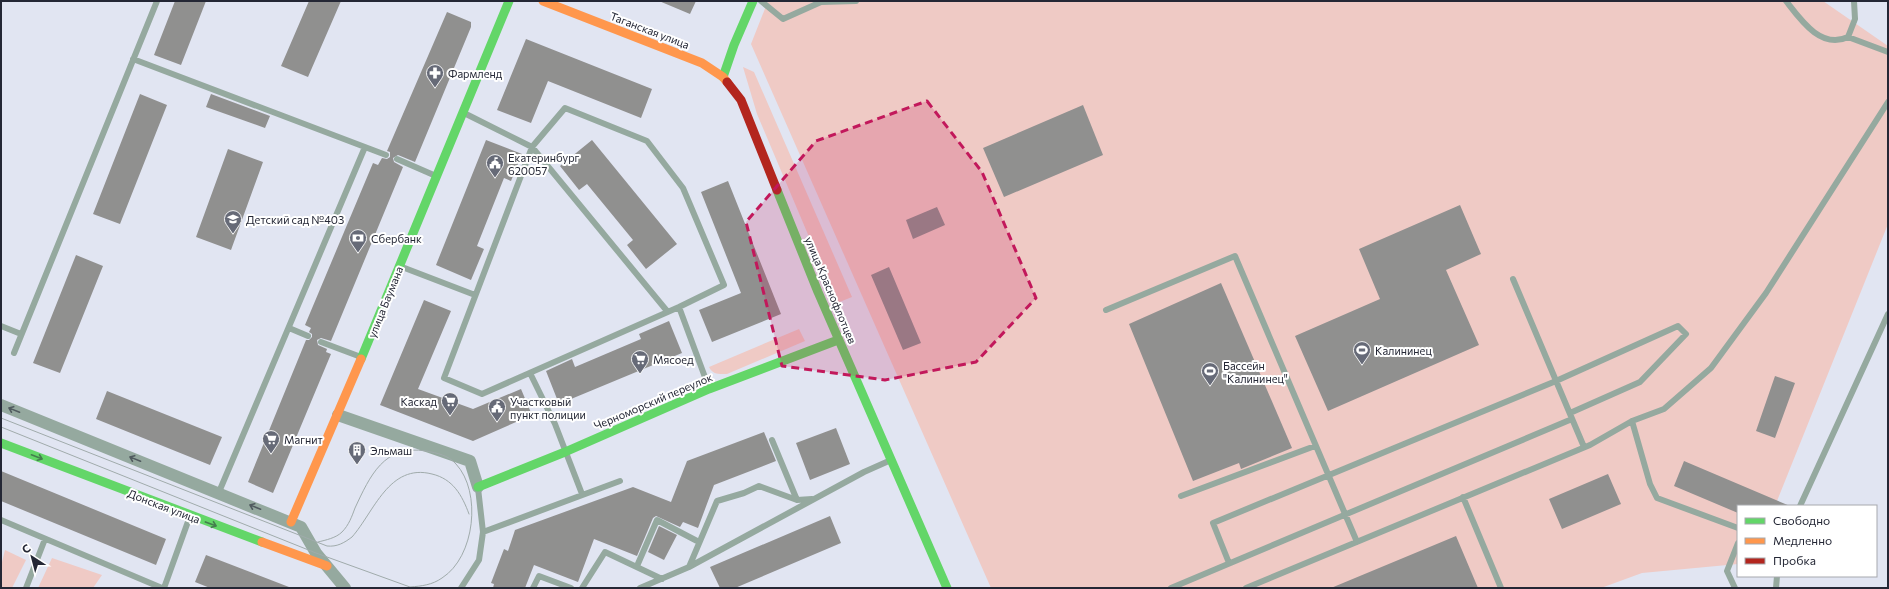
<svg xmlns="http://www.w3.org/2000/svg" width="1889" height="589" font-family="Commissioner,sans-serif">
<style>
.green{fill:#efcac5}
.building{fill:#90908f}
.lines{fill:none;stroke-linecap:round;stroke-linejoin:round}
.lane{stroke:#95a99f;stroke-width:6}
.street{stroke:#95a99f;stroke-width:12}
.fast{stroke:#63d668;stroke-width:9}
.slow{stroke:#ff974d;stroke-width:9}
.jam{stroke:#b3261e;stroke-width:9}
.tram{stroke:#a0abab;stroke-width:1}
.oneway{stroke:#515b5f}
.oneway2{stroke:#447e4e}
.marked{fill:#c2185b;fill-opacity:0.2;stroke:#c2185b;stroke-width:3;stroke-dasharray:8 5;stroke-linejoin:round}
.labels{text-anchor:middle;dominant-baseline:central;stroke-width:4;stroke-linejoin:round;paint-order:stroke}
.street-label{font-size:11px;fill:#242735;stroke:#fff}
.poi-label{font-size:11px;fill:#242735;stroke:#fff;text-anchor:start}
</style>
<rect width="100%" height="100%" fill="#e1e5f2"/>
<path class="green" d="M768 1H1823L1888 46V224L1775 506H1738V564L1642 573 1601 588H991L751 44Z
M743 67 754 72 852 297 837 303 757 114Z
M799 329 805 341 727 374C719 374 713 375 709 367Z
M5 550 26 560 12 588H1V566Z
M52 558 102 575 93 588H38Z"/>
<path class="building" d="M175 1H206L181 65 154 55Z
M309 1H341L308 77 281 66Z
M659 1H696L690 14Z
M447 12 471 22V27L415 162 398 155 393 158 394 162 403 167 331 341 321 338 317 340 318 345 327 349 326 352 331 354 273 493 248 482 306 340H309L312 337V334L309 332 311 328 305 325 373 163 378 165 382 158 387 159 390 157V152L387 151Z
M526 39 652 89 641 118 548 81 531 123 497 110Z
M140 94 167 105 120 224 93 214Z
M211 94 270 116 265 128 206 107Z
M1083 105 1103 155 1004 197 983 148Z
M486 140 522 154 511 181 504 178 477 246 484 249 471 280 436 265Z
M592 140 677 244 646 269 627 245 633 240 587 184 579 190 560 166Z
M228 149 263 162 231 250 196 237Z
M728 181 781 314 712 342 699 310 741 293 701 192Z
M1460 205 1481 254 1446 270 1479 345 1328 411 1295 336 1380 299 1359 249Z
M937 207 945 225 913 239 906 220Z
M76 255 103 266 60 373 33 363Z
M889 267 921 343 903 350 871 275Z
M1221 283 1292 448 1241 469 1239 463 1193 481 1129 324Z
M424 300 451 311 418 389 473 409 521 389 532 415 473 441 380 405Z
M669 321 682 353 559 404 546 371 572 359 575 367 641 339 639 334Z
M1775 376 1795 383 1775 438 1756 431Z
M107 391 222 437 210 465 96 419Z
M836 428 850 464 810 480 796 443Z
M764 432 776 461 714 485 698 528 683 522 680 527 656 516 653 518 637 556 594 539 578 582 534 565 525 588H493L494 584 491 583 504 549 508 551 515 530 633 487 671 502 687 461Z
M1684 461 1790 506H1738V513L1674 486Z
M1 471 166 539 156 565 1 501Z
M1608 474 1621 504 1562 529 1549 499Z
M830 516 841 543 735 588H720L710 567Z
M659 526 677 535 664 560 648 552Z
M1456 536 1478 588H1331Z
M206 555 289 587V588H210L195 582Z"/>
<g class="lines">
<path class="lane" d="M761 1 783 19 821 2 856 1
M1786 1C1800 19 1821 50 1848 37L1855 19 1854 1
M1848 37 1888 52
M133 59 386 155
M565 108 647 141 683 188 724 285 679 307 482 394 444 378 532 147Z
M464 113 532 147 667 311
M397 159 436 176
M402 267 475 295
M1513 279 1584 447
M679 307 709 388
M1106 310 1235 256 1357 542
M1 326 21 334
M289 328 308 336
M321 342 361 357
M14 353 157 1
M530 373 555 424 582 494
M1632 421 1650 484 1657 498 1738 528
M772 440 797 500
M219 492 365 147
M1181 496 1315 446
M1463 497 1501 588
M1800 506 1888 314
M1 520 162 588
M483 532 620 481
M1229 563 1213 523 1556 381 1678 326 1686 334 1640 382 1570 413
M637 566 657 520 699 542
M689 567 717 501 744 493 759 486 797 500 812 499
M26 588 45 539
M164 588 190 516
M461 588 479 560 483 532 478 488
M533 588 539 576 571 588
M582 588 605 552 662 579
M640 588 689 567 864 472 891 460
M1171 588 1572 419
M1246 588 1590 445 1632 421 1664 409 1711 368 1766 293 1888 102
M1735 588 1727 571 1738 543
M1776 588 1777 576"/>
<path class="street" d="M1 405 301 527 316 553 345 588
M338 415 470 461 478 487"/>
<path class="fast" d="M723 77 734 45 753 1
M777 190 818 292 947 588
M361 359 509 1
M1 443 262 542
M478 487 565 452 709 389 838 340"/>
<path class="slow" d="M543 1 702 63 723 77 727 82
M291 522 361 359
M262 542 327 566"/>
<path class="jam" d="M727 82 741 100 777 190"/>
<path class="tram" d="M1 418 327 546C337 547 344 543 352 537 374 512 389 463 432 474 453 479 462 495 469 514
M1 427 316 553 410 587C422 586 432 585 442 578 475 557 482 492 456 464 448 455 437 453 426 451 384 444 370 476 355 508 352 516 349 525 342 532 336 538 326 540 318 542"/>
</g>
<defs><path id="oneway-shaft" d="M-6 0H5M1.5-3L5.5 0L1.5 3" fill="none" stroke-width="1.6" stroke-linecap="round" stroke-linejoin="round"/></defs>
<g class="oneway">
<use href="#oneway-shaft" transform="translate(14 410) rotate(-158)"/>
<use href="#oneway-shaft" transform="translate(135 459) rotate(-158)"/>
<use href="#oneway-shaft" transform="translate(255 507) rotate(-158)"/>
</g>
<g class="oneway2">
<use href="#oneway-shaft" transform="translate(37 457) rotate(21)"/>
<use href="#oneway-shaft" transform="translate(211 524) rotate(20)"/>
</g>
<path class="marked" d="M927 101 982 172 1036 298 976 362 885 380 782 366 746 222 816 141Z"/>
<defs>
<g id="pharmacy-pin" transform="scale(0.9)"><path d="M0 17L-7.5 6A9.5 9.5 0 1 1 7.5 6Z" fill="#666a77" stroke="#fff"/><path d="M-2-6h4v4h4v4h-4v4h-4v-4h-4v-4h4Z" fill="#fff"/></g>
<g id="civic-pin" transform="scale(0.9)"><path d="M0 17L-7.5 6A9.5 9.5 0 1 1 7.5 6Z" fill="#666a77" stroke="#fff"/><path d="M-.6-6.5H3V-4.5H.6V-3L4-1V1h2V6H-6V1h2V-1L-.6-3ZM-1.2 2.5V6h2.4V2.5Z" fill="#fff"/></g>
<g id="school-pin" transform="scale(0.9)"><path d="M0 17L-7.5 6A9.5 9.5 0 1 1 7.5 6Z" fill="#666a77" stroke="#fff"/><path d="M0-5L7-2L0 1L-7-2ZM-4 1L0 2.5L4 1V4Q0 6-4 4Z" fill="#fff"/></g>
<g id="bank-pin" transform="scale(0.9)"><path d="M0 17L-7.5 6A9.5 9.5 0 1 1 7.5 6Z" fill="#666a77" stroke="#fff"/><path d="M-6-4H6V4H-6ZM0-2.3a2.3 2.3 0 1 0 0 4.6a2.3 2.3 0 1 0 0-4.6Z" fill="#fff"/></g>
<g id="stadium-pin" transform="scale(0.9)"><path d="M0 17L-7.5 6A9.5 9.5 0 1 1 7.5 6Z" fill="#666a77" stroke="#fff"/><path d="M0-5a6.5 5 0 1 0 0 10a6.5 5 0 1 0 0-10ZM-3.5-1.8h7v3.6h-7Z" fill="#fff"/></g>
<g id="supermarket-pin" transform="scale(0.9)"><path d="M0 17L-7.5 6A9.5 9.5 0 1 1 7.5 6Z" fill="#666a77" stroke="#fff"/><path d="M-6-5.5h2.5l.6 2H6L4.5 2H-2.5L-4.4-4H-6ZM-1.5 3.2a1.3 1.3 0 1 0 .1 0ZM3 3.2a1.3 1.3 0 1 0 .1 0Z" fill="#fff"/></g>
<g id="building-pin" transform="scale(0.9)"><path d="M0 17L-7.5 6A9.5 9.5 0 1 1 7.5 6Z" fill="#666a77" stroke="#fff"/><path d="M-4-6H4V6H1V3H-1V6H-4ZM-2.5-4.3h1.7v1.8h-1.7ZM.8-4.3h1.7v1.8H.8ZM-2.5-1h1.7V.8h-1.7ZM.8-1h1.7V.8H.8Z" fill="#fff"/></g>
</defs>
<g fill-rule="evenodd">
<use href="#pharmacy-pin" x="435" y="73"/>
<use href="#civic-pin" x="495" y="163"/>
<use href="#school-pin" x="233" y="219"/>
<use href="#bank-pin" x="358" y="238"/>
<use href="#stadium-pin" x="1362" y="350"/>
<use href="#supermarket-pin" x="640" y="359"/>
<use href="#stadium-pin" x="1210" y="371"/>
<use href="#supermarket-pin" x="450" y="401"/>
<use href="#civic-pin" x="497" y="407"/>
<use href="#supermarket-pin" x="271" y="439"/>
<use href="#building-pin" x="357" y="450"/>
</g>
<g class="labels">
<g class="street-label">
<text transform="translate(650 30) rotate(21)">Таганская улица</text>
<text transform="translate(831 290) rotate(67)">улица Краснофлотцев</text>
<text transform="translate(385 302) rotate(-68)">улица Баумана</text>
<text transform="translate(653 401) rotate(-23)">Черноморский переулок</text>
<text transform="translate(164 506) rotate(21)">Донская улица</text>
</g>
<g class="poi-label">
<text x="448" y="73">Фармленд</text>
<text x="508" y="157">Екатеринбург<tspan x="508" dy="13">620057</tspan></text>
<text x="246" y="219">Детский сад №403</text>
<text x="371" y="238">Сбербанк</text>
<text x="1375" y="350">Калининец</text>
<text x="653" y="359">Мясоед</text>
<text x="1223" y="365">Бассейн<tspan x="1223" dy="13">"Калининец"</tspan></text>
<text x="437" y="401" text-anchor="end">Каскад</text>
<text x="510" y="401">Участковый<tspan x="510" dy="13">пункт полиции</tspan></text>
<text x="284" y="439">Магнит</text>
<text x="370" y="450">Эльмаш</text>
</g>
</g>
<rect width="1889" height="589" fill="none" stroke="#242735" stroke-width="4"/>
<rect x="1737" y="505" width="140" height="72" fill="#ffffff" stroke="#a7a9ae"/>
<rect x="1745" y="518" width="20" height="6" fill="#63d668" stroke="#a7a9ae"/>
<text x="1773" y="525" font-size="12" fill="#242735">Свободно</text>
<rect x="1745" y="538" width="20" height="6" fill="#ff974d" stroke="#a7a9ae"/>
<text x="1773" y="545" font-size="12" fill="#242735">Медленно</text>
<rect x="1745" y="558" width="20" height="6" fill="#b3261e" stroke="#a7a9ae"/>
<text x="1773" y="565" font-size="12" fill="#242735">Пробка</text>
<g transform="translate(32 557) rotate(324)" stroke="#ffffff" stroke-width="3" paint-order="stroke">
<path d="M0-3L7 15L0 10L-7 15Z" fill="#242735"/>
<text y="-6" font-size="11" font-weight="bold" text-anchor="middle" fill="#242735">С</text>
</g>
</svg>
